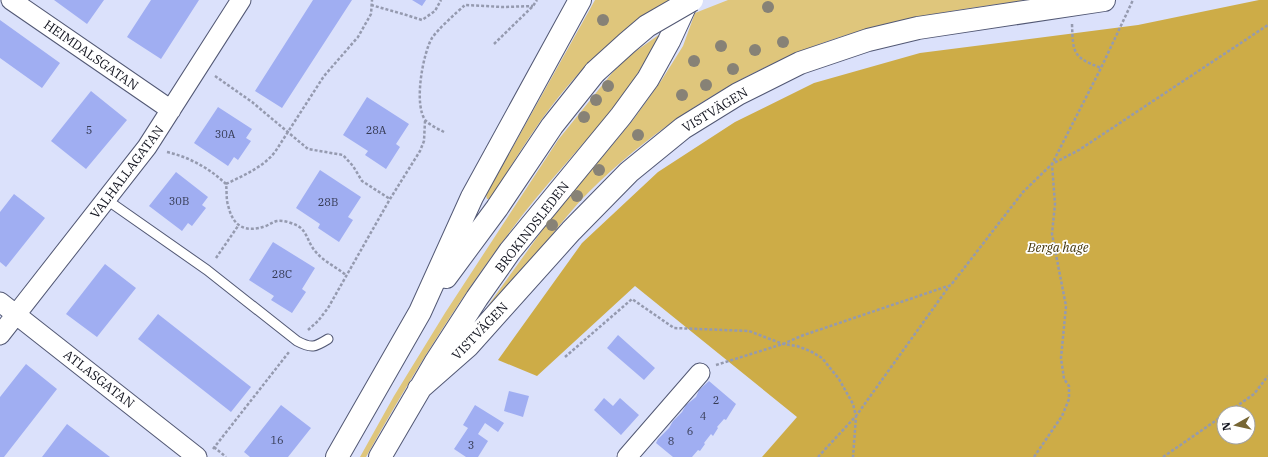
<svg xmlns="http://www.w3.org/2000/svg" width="1268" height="457" font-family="'IBM Plex Serif',serif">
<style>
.green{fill:#dfc67c}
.forest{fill:#cdac47;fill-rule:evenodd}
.building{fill:#a0aef2}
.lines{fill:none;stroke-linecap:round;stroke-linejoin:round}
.lane-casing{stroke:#525874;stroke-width:11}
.street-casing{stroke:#525874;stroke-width:21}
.secondary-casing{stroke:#525874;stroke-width:24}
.path{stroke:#959aaf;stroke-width:2.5;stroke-dasharray:3 2;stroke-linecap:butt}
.lane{stroke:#fff;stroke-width:9}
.street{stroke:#fff;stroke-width:19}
.secondary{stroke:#fff;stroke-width:22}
.secondary-bridge-casing{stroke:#525874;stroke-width:24;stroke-linecap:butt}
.secondary-bridge{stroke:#fff;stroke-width:22}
.tree{fill:#878276}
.labels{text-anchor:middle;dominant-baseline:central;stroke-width:3.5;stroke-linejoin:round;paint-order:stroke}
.number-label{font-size:11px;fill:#353a53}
.street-label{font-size:13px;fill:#11131e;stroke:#fff}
.park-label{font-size:13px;font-style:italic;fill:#433509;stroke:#fff}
</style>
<rect width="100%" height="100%" fill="#dbe1fb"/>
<path class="green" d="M595 0H671C631 23 596 52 566 88 537 122 514 162 490 199H487L486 195Z
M728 0H1026C964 9 900 17 840 37 744 68 651 128 581 200 570 212 560 225 550 237 530 261 510 285 490 309L487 307 546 225 633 120 661 81 683 46 695 13Z
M660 34C648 56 636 78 621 98 585 144 543 186 509 233 456 303 409 380 366 457H360L394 396 445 313 558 140 612 73 629 56Z"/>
<path class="forest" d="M1259 0H1268V457H762L797 417 635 286 537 376 498 360 582 243 658 172 735 122 814 83 920 53 1138 25ZM1224 413H1248V437H1224Z"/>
<path class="building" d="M54 0H104L87 24Z
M151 0H199L161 59 127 37Z
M313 0H352L282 108 255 91Z
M412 0H426L422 6Z
M0 20 60 63 42 88 0 58Z
M91 91 127 120 86 169 51 141Z
M367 97 409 124 396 144 400 147 386 169 365 155 368 151 343 135Z
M218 107 252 129 246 138 251 141 238 160 234 157 228 166 194 143Z
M320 170 361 197 348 217 353 220 339 242 318 228 320 224 296 208Z
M176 172 208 197 202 205 206 208 192 226 188 223 182 231 149 206Z
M14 194 45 218 6 267 0 262V212Z
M273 242 315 268 302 289 306 292 292 313 271 300 274 296 249 280Z
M105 264 136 288 97 337 66 314Z
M158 314 251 387 231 412 138 339Z
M618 335 655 368 644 380 607 348Z
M26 364 57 389 4 457H0V397Z
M709 381 736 404 726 420 724 419 717 427 718 428 713 436 711 434 704 443 705 444 700 451 698 450 692 457H673L656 443 658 439 669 428 673 421 682 412 686 405 696 397 699 390Z
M509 391 529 396 523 417 504 411Z
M604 398 613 406 620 398 639 415 621 435 594 410Z
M281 405 311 428 288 457H250L244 452Z
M475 405 504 423 498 432 485 423 478 434 488 441 478 457H466L454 449 468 428 463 425Z
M67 424 93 444 110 457H42Z"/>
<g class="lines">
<g class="lane-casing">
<path id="lane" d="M107 200 207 270 297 341C312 349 315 347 328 339"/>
</g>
<g class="street-casing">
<path id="street" d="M11 0 171 110
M0 302 197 457
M0 335 147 147 241 0
M627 457 700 373"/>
</g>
<g class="secondary-casing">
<path id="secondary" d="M446 277 497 208 552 126 595 72
M419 389 468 346 571 231 629 172 683 128 738 94 800 63 868 40 918 28 1104 0
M337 457 420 312 472 197 580 0
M380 457 435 363 477 298 510 251 621 116 648 79 669 41 688 0"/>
</g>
<path class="path" d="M371 5 403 14 422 20 435 11 441 0
M1072 24C1073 54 1073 57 1101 68
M494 44 533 6 537 0
M215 76 252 102 308 149 343 155 353 166 362 181 390 199
M444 132C438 129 430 125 426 121 413 106 423 53 432 38 438 29 456 13 465 5L503 7 533 6
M167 152C189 157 209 168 226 184 227 191 226 199 228 205 233 227 245 233 266 226 270 224 273 222 277 221 284 220 292 223 298 226 307 231 308 243 315 251 323 261 336 267 346 275
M226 184C244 175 262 168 275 152L324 76 358 37 371 14 372 0
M216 258 238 226
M308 330 318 321 328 308 390 199 420 151 424 141 425 121
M565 357 632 299 674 328 749 331 783 344 797 346 810 351 822 358 839 379 853 404 856 416 853 457
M716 365 783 344 801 336 951 285 1023 192 1052 164 1101 68 1133 0
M1227 413 1254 394 1268 376
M214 447 226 457
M213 449 289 352
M818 457 856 416 950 285
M1034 457 1062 416 1069 399V386L1064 379 1061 358 1066 306 1052 234 1055 204 1052 164 1079 150 1268 25
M1163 457 1224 415"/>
<use href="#lane" class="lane"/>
<use href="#street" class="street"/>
<use href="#secondary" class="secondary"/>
<g class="secondary-bridge-casing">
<path id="secondary-bridge" d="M595 72 627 43 647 26 692 0"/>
</g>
<use href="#secondary-bridge" class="secondary-bridge"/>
</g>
<g class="tree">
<circle cx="768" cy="7" r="6"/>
<circle cx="603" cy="20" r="6"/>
<circle cx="783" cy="42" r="6"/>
<circle cx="721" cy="46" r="6"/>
<circle cx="755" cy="50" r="6"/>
<circle cx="694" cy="61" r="6"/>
<circle cx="733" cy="69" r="6"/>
<circle cx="706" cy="85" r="6"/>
<circle cx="608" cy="86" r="6"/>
<circle cx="682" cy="95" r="6"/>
<circle cx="596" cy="100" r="6"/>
<circle cx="584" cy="117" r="6"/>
<circle cx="638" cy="135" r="6"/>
<circle cx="599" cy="170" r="6"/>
<circle cx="577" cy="196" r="6"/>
<circle cx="552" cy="225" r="6"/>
</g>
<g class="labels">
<g class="number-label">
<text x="89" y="130">5</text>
<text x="376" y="130">28A</text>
<text x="225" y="134">30A</text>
<text x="179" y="201">30B</text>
<text x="328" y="202">28B</text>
<text x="282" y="274">28C</text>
<text x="716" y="400">2</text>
<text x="703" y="416">4</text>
<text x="690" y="431">6</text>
<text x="277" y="440">16</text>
<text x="671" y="441">8</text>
<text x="471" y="445">3</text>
</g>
<g class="street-label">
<text transform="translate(91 55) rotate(35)">HEIMDALSGATAN</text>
<text transform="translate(715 110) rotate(-31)">VISTVÄGEN</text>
<text transform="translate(127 172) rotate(-53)">VALHALLAGATAN</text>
<text transform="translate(532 227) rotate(-52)">BROKINDSLEDEN</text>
<text transform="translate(480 331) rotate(-46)">VISTVÄGEN</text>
<text transform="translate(99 379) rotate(38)">ATLASGATAN</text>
</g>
<g class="park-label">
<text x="1058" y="247">Berga hage</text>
</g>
</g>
<g transform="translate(1236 425) rotate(262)"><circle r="19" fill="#ffffff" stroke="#a0a1a5"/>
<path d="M0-3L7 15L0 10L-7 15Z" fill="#776634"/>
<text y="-6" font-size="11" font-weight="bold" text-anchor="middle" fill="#11131e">N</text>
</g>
</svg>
